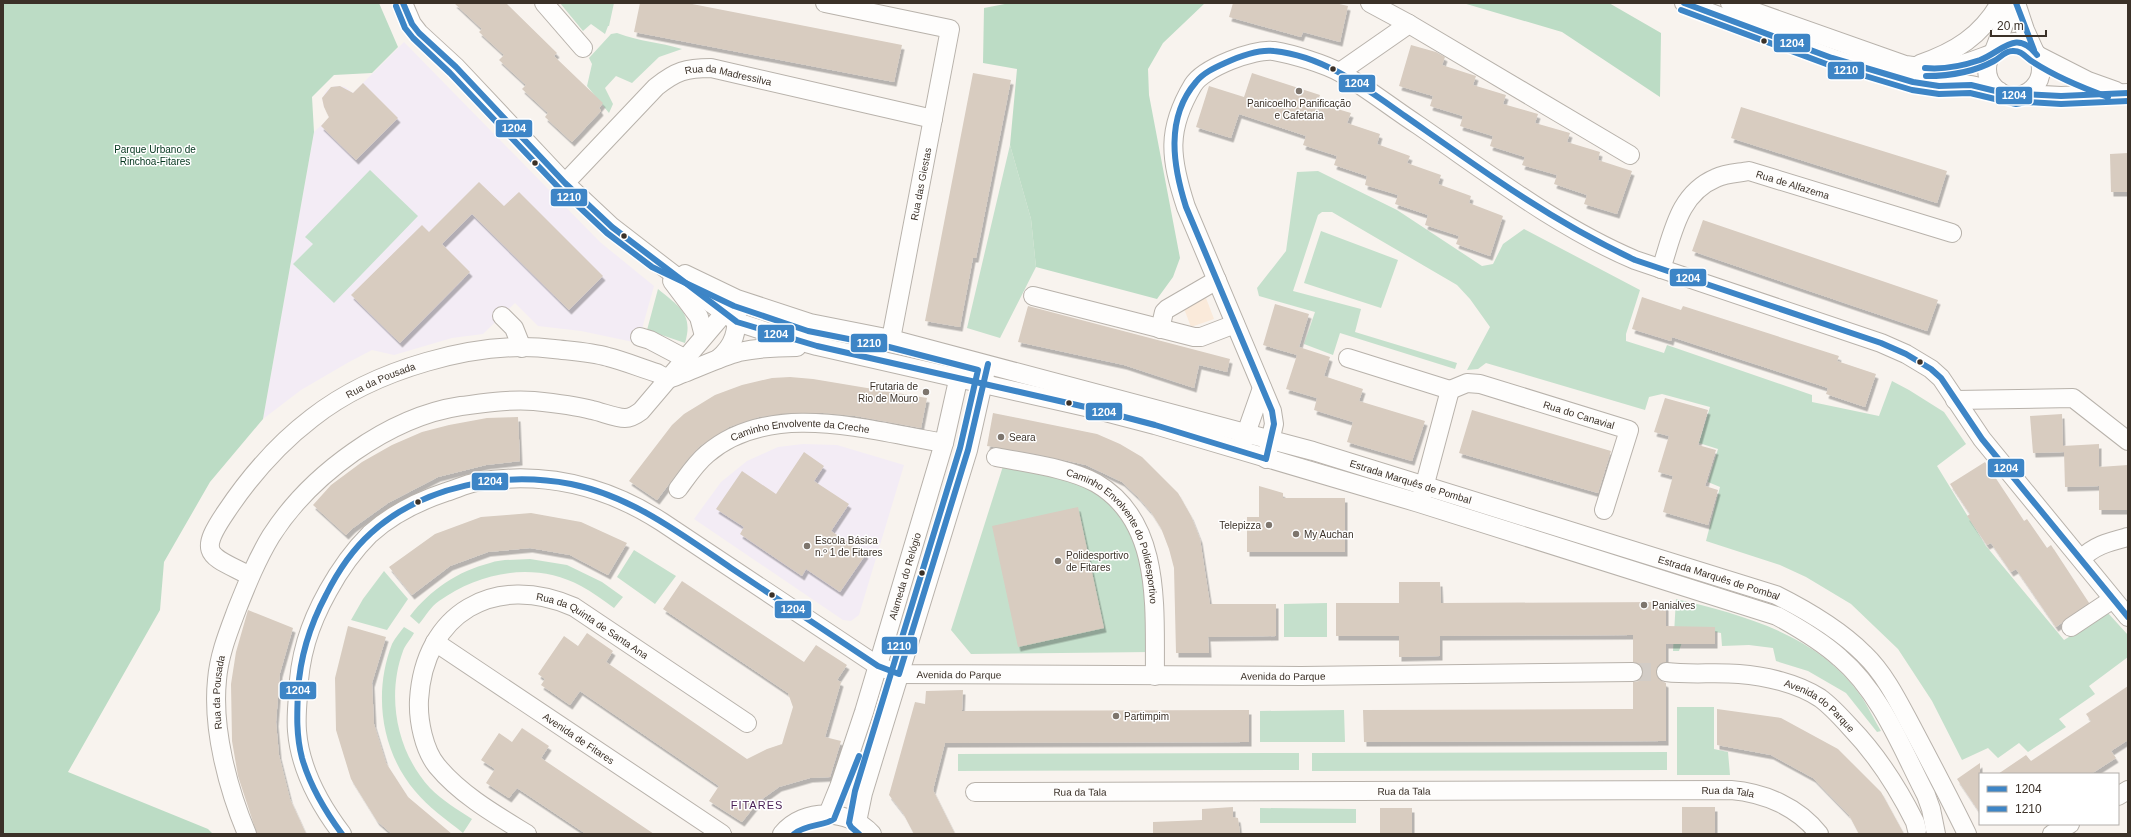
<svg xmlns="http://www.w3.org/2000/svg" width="2131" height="837" font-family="Helvetica,sans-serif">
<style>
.built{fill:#faeada}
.education{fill:#f3ecf5}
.green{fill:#c5e0cc}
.forest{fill:#bcdcc5}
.building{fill:#d8ccc0;filter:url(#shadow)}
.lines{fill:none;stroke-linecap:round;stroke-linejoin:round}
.minor-tunnel{stroke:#d2ccc6;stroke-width:18;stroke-dasharray:18 9;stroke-linecap:butt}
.minor-casing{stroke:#b8b2ab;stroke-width:20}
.minor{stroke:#fefdfc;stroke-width:18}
.bus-1-casing{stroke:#fff;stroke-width:9}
.bus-2-casing{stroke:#fff;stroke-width:9}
.bus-1{stroke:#3d85c6;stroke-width:6}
.bus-2{stroke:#3d85c6;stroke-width:6}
.bus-dot{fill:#3b3128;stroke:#fff;stroke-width:1.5}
.poi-dot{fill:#7d756d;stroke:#fff;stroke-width:1.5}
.labels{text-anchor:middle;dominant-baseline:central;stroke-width:3;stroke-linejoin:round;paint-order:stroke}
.street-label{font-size:10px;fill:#3b3128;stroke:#fff}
.poi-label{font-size:10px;fill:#3b3128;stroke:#fff;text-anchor:start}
.park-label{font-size:10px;fill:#00341b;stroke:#fff}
.neighbourhood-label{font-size:11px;letter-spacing:1px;fill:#4b2156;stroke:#fff}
.line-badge{stroke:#fff;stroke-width:1.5}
.badge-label{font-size:11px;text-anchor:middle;font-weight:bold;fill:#fff}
</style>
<defs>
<filter id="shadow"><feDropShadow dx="2.5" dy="4.5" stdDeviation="0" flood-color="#0004"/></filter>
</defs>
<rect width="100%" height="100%" fill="#f8f3ee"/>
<path class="built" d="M1206 298 1214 319 1191 327 1183 306Z"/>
<path class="education" d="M404 42 600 242 654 286 638 343 581 331 538 326 515 303 483 334 452 338 394 355 372 350 349 362 301 390 263 419 314 132 331 116 324 107 322 98 327 90 335 86 345 87 353 93Z
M803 444 837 445 904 465 859 615 851 621 843 620 694 519 721 482 747 461 778 447Z"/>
<path class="green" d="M560 3H614L609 26H608L605 34 591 24 583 31Z
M617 33C641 42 659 42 682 49L659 57 632 83 616 76 605 88 613 104 609 113 587 86 592 64 589 58 611 34Z
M1010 145 1031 219 1036 267 1000 338 967 328Z
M370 170 418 216 334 303 293 264 313 244 305 237Z
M1318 171 1397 210 1482 266 1493 264 1503 244 1524 229 1640 290 1626 334V341L1664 353 1667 345 1812 395V402L1879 416 1892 381 1909 390 1944 412 1966 444 1937 466 1986 546 2064 640 2108 613 2128 635V657L2089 686 2095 694 2059 719 2066 727 2028 752 2019 743 1998 758 1988 748 1962 760 1932 701 1898 649 1851 604 1806 577 1780 565 1706 541 1720 487 1708 482 1718 449 1699 443 1710 407 1662 394 1649 397 1645 410 1486 363 1478 369 1467 370 1490 327 1470 299 1457 285 1332 212H1322L1318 215 1293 291 1361 309 1355 332 1457 363 1455 369 1340 333 1333 355 1304 344 1315 312 1259 296 1257 288 1286 251 1297 172Z
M1321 231 1398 260 1381 308 1304 283Z
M658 289C678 306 694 313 685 343L647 330Z
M1004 463 1080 480 1116 506 1140 551 1151 652 971 654 951 630Z
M634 550 676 576 655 604 617 577Z
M530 559 567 565 602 582 623 597 614 608C603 600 592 592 581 586 534 561 480 572 439 601 431 606 425 617 419 624L410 616C430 590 458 571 490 563 502 559 517 560 530 559Z
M384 571 408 599 387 630 351 620 363 599Z
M1676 599C1744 615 1822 636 1863 699 1869 709 1875 721 1881 731L1877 732 1846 693 1808 671 1776 661 1773 648 1749 645 1722 646 1721 633 1715 632V627H1687L1679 651H1673Z
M1327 603V637H1284V604Z
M404 627 414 633C411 639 405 645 403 651 386 697 397 752 430 788 442 800 458 810 472 819L463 833C447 820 428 807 415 791 381 751 373 693 392 644 395 638 400 632 404 627Z
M1677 707H1714V749L1728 752 1730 775H1677Z
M1344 710 1345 742H1260V711Z
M1667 752V770L1312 771V753Z
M1299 753V770L958 771V754Z
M1260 808 1356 809V823H1260Z"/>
<path class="forest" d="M3 3H379L398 47 372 73 334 75 312 97 314 132 263 419 210 482 164 562 160 610 68 772 208 829 213 834H3Z
M1010 3H1205L1163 43 1148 69 1149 95 1180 258 1173 277 1157 299 1036 267 1031 219 1010 145 1017 69 983 63 984 8Z
M1463 3H1609L1661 33 1660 97 1562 32Z"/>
<path class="building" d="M454 3H506L557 53 554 56 603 103 599 108 601 111 572 142 545 117 548 113 522 89 526 85 499 60 504 55 479 32 482 29Z
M640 3H687L902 45 894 82 634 32Z
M1233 3H1335L1348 6 1340 42 1303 32 1301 37 1229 17Z
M1411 45 1436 52 1445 57 1442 65 1476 76 1473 85 1506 95 1503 104 1538 114 1535 123 1570 133 1567 142 1600 152 1598 160 1632 171 1617 214 1584 204 1587 195 1554 184 1557 175 1522 165 1525 157 1490 146 1493 136 1460 126 1463 116 1430 106 1433 96 1399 86Z
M973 73 1011 80 976 258H973L960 327 925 321Z
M1252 73 1320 95 1317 103 1351 113 1347 123 1380 134 1377 144 1410 156 1407 163 1441 175 1438 184 1471 196 1469 203 1503 216 1490 256 1456 244 1459 236 1425 225 1428 215 1395 204 1398 195 1365 185 1367 176 1334 165 1337 156 1303 145 1306 136 1239 114 1231 138 1196 127 1209 86 1244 97Z
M363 83 398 118 356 160 321 126 329 117 324 107 322 98 331 87 340 86 353 93Z
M1741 107 1947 171 1937 203 1731 138Z
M2128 153V192H2111L2110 154Z
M479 182 504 206 519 192 603 276 569 310 472 214 442 244 470 272 400 343 351 295 422 225 429 232Z
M1703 220 1938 300 1927 331 1692 251Z
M1642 297 1681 310 1683 306 1839 356 1837 361 1876 374 1865 407 1826 394 1828 388 1672 337 1671 341 1632 329Z
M1275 304 1309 314 1299 347 1330 357 1324 376 1363 389 1359 401 1425 421 1412 461 1347 442 1353 422 1314 410 1317 398 1286 389 1298 352 1297 355 1263 345Z
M1028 306 1230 359 1227 372 1199 365 1194 388 1124 365 1018 342Z
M790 377 813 379 927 398 921 428 855 416 823 413H791L759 417 729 427 700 446 687 460 657 500 629 481 672 425 684 414 715 395 742 385 772 378Z
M1665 398 1708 410 1698 445 1716 450 1705 486 1718 490 1708 525 1663 512 1673 476 1658 472 1669 436 1654 432Z
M1472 410 1611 451 1598 493 1459 453Z
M993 413 1097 434 1120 444 1142 457 1178 493 1191 516 1200 539 1210 604H1276V636L1208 637 1209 653H1176L1174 568 1169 549 1161 528 1151 512 1138 497 1122 482 1086 465 1036 454 987 446Z
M2062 414 2063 446 2099 444V467L2128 465V510H2099V486L2065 487 2064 452 2033 453 2030 416Z
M518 417 520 461 486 465 438 477 388 503 353 528 346 535 313 505 331 485 362 462 392 445 422 432 449 425 487 418Z
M804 452 824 466 814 481 849 504 831 531 866 554 840 592 806 569 802 576 740 534 744 527 716 509 742 471 776 494Z
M1985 462 2024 521 2027 519 2047 548 2051 545 2089 603 2056 627 2016 569 2011 572 1991 543 1987 545 1967 516 1970 514 1950 484Z
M1259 486 1283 493V498H1345V552H1247V517H1259Z
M1078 507 1104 628 1018 647 992 526Z
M531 513 581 522 627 543 608 575 570 555 530 548 488 552 450 566 412 595 389 567 435 534 481 517Z
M682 581 804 662 816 645 847 665 837 680 841 682 825 737 841 741 830 777 810 778 779 787 758 802 742 822 709 801 719 786 580 691 570 705 541 685 545 679 538 674 564 636 578 646 587 633 613 651 606 662 747 759 767 749 782 744 793 707 788 693 663 609Z
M1399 582H1440L1441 603 1666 602V626L1715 627V644H1666V662L1658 666 1656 671 1660 680 1666 683V741L1364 742 1363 710 1633 709V682L1639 681 1643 672 1642 666 1633 662V635L1440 636V656L1399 657V636H1336V603H1399Z
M248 610 293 628 280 673 276 722 279 755 290 799 306 834H257L238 776 232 741 231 684 236 652Z
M348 626 386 637 372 683 374 724 386 763 408 797 452 834H392L377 821 351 779 336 730 335 678Z
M2128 686V740L2111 751 2116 758 2091 774H1998L2026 755 2031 761 2091 721 2086 714Z
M963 690 962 711 1249 710V742L945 743 933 790 955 834H914L903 813 889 795 915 702 925 704 926 691Z
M1717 709 1781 718 1838 749 1881 792 1904 834H1859L1849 815 1813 778 1771 755 1717 745Z
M522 728 549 746 541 758 654 834H586L517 788 509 798 486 783 495 769 481 760 499 733 512 742Z
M1980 763V813L1957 779Z
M1233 807V817L1238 818 1240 834H1153V822L1202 820V809Z
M1682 807H1715V834H1682Z
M1380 808H1412V834H1380Z"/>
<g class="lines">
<path class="minor-tunnel" d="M1633 672H1666"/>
<g class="minor-casing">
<g id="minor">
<path d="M403 3 412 24 419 33 456 67 565 183 612 227 712 304 737 322 774 334 817 346 1090 408 1155 425 1419 503 1777 616C1799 628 1821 641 1840 658 1881 693 1902 749 1926 795L1931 809 1936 834"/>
<path d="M544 3 583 48"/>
<path d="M825 3 950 29 891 339"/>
<path d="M1370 3 1409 24"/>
<path d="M1684 3 1832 58 1895 78 1927 85H1971L1999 91"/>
<path d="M1730 3 1905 65C1914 66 1924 68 1933 69 1954 69 1972 61 1991 54"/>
<path d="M2016 3 2025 30 2034 50"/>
<circle cx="2014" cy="69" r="27"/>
<path d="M1994 51 2012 3"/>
<path d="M2037 55 2088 81 2116 91"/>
<path d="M1920 64C1955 52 1981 36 2000 3"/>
<path d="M1340 72 1409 24 1630 155"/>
<path d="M2025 94 2061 96 2128 93"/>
<path id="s1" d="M565 183 656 87C676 71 686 68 711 68L933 119"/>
<path id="s2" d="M1661 269C1673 234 1678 194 1716 178 1726 173 1739 173 1749 171L1952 233"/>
<path id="s3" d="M685 274 737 299 810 323 891 339 1313 451 1776 595C1808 611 1839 629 1864 654 1886 675 1900 705 1914 731 1932 765 1950 799 1967 834"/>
<path d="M672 281 699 317 704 336"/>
<path d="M1033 296 1194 337H1201L1235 324"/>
<path d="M502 316 514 328 522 348"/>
<path d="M1160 329 1164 312 1167 309 1217 280"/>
<path d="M640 337 650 340 686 359"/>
<path d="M1348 358 1450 390 1422 495"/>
<path d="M718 359C735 345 737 331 737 311"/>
<path id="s4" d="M1450 390 1467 383 1480 384 1629 430 1604 510"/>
<path d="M1955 400 2073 398 2128 441"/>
<path d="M1243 442 1262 388"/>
<path id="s5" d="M996 457C1026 463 1069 468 1096 483 1163 522 1154 610 1155 676"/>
<path d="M1266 459 1274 424 1272 411 1186 207C1170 158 1166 130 1193 85 1203 68 1255 48 1274 51 1292 54 1325 64 1341 73 1367 88 1392 108 1418 125 1488 173 1557 227 1635 260L1881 343 1906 354 1931 369 1941 378 1982 439 2128 617"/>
<path id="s6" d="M678 489C687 477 695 464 707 454 771 399 870 431 944 443"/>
<path d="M2081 559C2095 545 2109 542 2128 537"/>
<path id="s7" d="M250 576C210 555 196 556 226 512 250 476 278 444 312 418 373 370 477 339 554 349 571 351 591 352 608 357 624 361 641 368 657 373 660 375 666 378 671 378 674 378 680 374 684 373 702 366 721 357 739 352 758 348 778 347 797 347"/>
<path d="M2071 627 2113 599"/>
<path id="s8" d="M435 642 722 834"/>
<path id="s9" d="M1666 672C1690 675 1715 672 1739 674 1765 676 1797 683 1820 698 1831 706 1841 717 1850 727 1878 756 1897 786 1915 822L1917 830"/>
<path id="s10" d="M975 792 1731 790C1765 793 1798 807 1819 834"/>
<path d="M2118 796 2128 790"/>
<path id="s11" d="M828 814 839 787 864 712 944 443 961 367"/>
<path d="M857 822 863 793 968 450 985 374"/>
<path id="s12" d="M247 834C228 789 212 729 217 680 219 655 228 633 237 609 247 584 257 559 271 536 310 475 388 417 461 406 485 403 510 399 534 401 554 403 573 405 592 410 602 412 615 418 625 418 630 418 637 414 641 411L731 305"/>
<path id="s13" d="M342 834C320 805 300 768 297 731 296 719 297 707 298 696 299 657 309 625 328 591 339 571 353 551 370 534 391 515 419 501 446 492 456 489 466 484 477 482 543 471 606 486 662 522L878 666 899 674 1301 676 1633 672"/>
<path id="s14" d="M527 834C496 815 461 795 437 766 424 750 418 721 419 700 424 613 495 572 574 607L747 723"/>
<path d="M782 834C804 807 849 809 872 834"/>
<path d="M2052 834 2070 824"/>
</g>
</g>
<use href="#minor" class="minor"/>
<g class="bus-1-casing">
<path id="bus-1" d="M403 3 412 24 419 33 456 67 565 183 612 227 737 322 817 346 1090 408 1155 425 1266 459
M1684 3 1832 58 1913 82 1939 86 1971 85 2016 96 2025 94 2061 96 2128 93
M2016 3 2034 50
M1925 68C1944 70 1962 66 1980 60 2002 52 2016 28 2037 55
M1266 459 1274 424 1272 411 1186 207C1173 166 1165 118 1196 82 1203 73 1214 68 1225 63 1240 56 1258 49 1274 51 1324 56 1365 88 1405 116 1435 137 1466 159 1497 180 1541 210 1586 237 1635 260L1881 343 1906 354 1931 369 1941 378 1982 439 2128 617
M899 674 968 450 988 364
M342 834C325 811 310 786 302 758 296 735 297 714 298 691 300 657 310 625 326 595 337 573 352 550 371 533 424 485 503 471 571 484 631 496 681 534 731 568 780 601 829 633 878 666L899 674"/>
</g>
<g class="bus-2-casing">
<path id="bus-2" d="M396 6 405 28 413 38 450 73 559 188 607 233 652 267 734 306 808 331 889 347 978 370 960 448 855 791 849 823 851 827 859 834
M1681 10 1829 65 1912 90 1939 94 1970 93 2016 104 2026 102 2061 104 2128 101
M1926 76C1950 76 1972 73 1994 61 2000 58 2005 51 2012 51 2022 50 2026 58 2033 62 2056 77 2083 88 2108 97
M794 834C806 824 825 826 834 819L859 756"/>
</g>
<use href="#bus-1" class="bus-1"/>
<use href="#bus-2" class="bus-2"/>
</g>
<g class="bus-dot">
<circle cx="1764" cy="41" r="3.5"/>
<circle cx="1333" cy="69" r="3.5"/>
<circle cx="535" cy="163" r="3.5"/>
<circle cx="624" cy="236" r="3.5"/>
<circle cx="1920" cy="362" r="3.5"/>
<circle cx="1069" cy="403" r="3.5"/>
<circle cx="418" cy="502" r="3.5"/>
<circle cx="922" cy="573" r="3.5"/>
<circle cx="772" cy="595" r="3.5"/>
</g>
<g class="poi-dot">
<circle cx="1299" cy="91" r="4"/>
<circle cx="926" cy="392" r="4"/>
<circle cx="1001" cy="437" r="4"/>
<circle cx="1269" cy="525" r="4"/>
<circle cx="1296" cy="534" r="4"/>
<circle cx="807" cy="546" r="4"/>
<circle cx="1058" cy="561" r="4"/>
<circle cx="1644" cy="605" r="4"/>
<circle cx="1116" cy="716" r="4"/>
</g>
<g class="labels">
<g class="street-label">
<text stroke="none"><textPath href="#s1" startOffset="210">Rua da Madressilva</textPath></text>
<text transform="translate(921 184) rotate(-79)">Rua das Giestas</text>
<text stroke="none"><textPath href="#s2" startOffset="190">Rua de Alfazema</textPath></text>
<text stroke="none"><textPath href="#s7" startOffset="297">Rua da Pousada</textPath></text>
<text stroke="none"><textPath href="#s4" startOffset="135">Rua do Canavial</textPath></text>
<text stroke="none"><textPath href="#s6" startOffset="145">Caminho Envolvente da Creche</textPath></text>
<text stroke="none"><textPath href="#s3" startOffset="756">Estrada Marquês de Pombal</textPath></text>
<text stroke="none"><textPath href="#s5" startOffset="158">Caminho Envolvente do Polidesportivo</textPath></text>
<text stroke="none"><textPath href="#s11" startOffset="250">Alameda do Relógio</textPath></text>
<text stroke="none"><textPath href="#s3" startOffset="1079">Estrada Marquês de Pombal</textPath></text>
<text stroke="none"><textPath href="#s14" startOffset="426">Rua da Quinta de Santa Ana</textPath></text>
<text stroke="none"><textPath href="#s13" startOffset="986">Avenida do Parque</textPath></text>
<text stroke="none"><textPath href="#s13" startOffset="1310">Avenida do Parque</textPath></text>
<text stroke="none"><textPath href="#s12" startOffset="146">Rua da Pousada</textPath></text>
<text stroke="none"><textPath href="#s9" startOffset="162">Avenida do Parque</textPath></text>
<text stroke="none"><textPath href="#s8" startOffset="173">Avenida de Fitares</textPath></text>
<text stroke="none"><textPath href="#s10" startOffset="429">Rua da Tala</textPath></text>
<text stroke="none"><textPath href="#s10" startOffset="105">Rua da Tala</textPath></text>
<text stroke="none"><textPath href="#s10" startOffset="753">Rua da Tala</textPath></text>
</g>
<g class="poi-label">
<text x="1299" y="103" text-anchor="middle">Panicoelho Panificação<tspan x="1299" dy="12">e Cafetaria</tspan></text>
<text x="918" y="386" text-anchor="end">Frutaria de<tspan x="918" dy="12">Rio de Mouro</tspan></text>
<text x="1009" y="437">Seara</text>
<text x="1261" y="525" text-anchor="end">Telepizza</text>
<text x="1304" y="534">My Auchan</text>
<text x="815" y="540">Escola Básica<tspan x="815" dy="12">n.º 1 de Fitares</tspan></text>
<text x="1066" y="555">Polidesportivo<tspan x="1066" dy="12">de Fitares</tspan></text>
<text x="1652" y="605">Panialves</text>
<text x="1124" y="716">Partimpim</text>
</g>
<g class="park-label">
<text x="155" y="149">Parque Urbano de<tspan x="155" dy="12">Rinchoa-Fitares</tspan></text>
</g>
<g class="neighbourhood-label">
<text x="757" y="805">FITARES</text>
</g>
</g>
<g class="line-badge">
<rect x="1773" y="33" width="38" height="20" rx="4" fill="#3d85c6"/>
<rect x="1827" y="61" width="38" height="19" rx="4" fill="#3d85c6"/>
<rect x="1338" y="74" width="38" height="19" rx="4" fill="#3d85c6"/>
<rect x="1995" y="86" width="38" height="19" rx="4" fill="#3d85c6"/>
<rect x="495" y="119" width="38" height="19" rx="4" fill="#3d85c6"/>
<rect x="550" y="188" width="38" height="19" rx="4" fill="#3d85c6"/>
<rect x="1669" y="268" width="38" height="19" rx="4" fill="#3d85c6"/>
<rect x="757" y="324" width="38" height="19" rx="4" fill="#3d85c6"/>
<rect x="850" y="333" width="38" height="20" rx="4" fill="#3d85c6"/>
<rect x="1085" y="402" width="38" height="19" rx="4" fill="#3d85c6"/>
<rect x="1987" y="458" width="38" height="20" rx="4" fill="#3d85c6"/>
<rect x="471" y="472" width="38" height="19" rx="4" fill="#3d85c6"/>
<rect x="774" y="600" width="38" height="19" rx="4" fill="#3d85c6"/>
<rect x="881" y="636" width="37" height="19" rx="4" fill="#3d85c6"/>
<rect x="279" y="681" width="38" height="19" rx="4" fill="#3d85c6"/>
</g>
<g class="badge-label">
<text x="1792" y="47">1204</text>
<text x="1846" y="74">1210</text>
<text x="1357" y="87">1204</text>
<text x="2014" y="99">1204</text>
<text x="514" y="132">1204</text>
<text x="569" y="201">1210</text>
<text x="1688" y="282">1204</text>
<text x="776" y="338">1204</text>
<text x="869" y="347">1210</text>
<text x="1104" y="416">1204</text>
<text x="2006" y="472">1204</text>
<text x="490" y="485">1204</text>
<text x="793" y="613">1204</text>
<text x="899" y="650">1210</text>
<text x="298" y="694">1204</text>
</g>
<rect width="2131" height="837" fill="none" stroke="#3b3128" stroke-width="8"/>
<rect x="1979" y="773" width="140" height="52" fill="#ffffff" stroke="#b1ada9"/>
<rect x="1987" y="786" width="20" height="6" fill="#3d85c6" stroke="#b1ada9"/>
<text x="2015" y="793" font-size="12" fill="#3b3128">1204</text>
<rect x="1987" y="806" width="20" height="6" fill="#3d85c6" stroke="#b1ada9"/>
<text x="2015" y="813" font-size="12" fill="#3b3128">1210</text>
<path d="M1991 30v6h55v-6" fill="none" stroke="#3b3128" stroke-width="2"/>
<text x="1997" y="30" font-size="12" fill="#3b3128" stroke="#ffffff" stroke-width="3" paint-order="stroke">20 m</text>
</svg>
